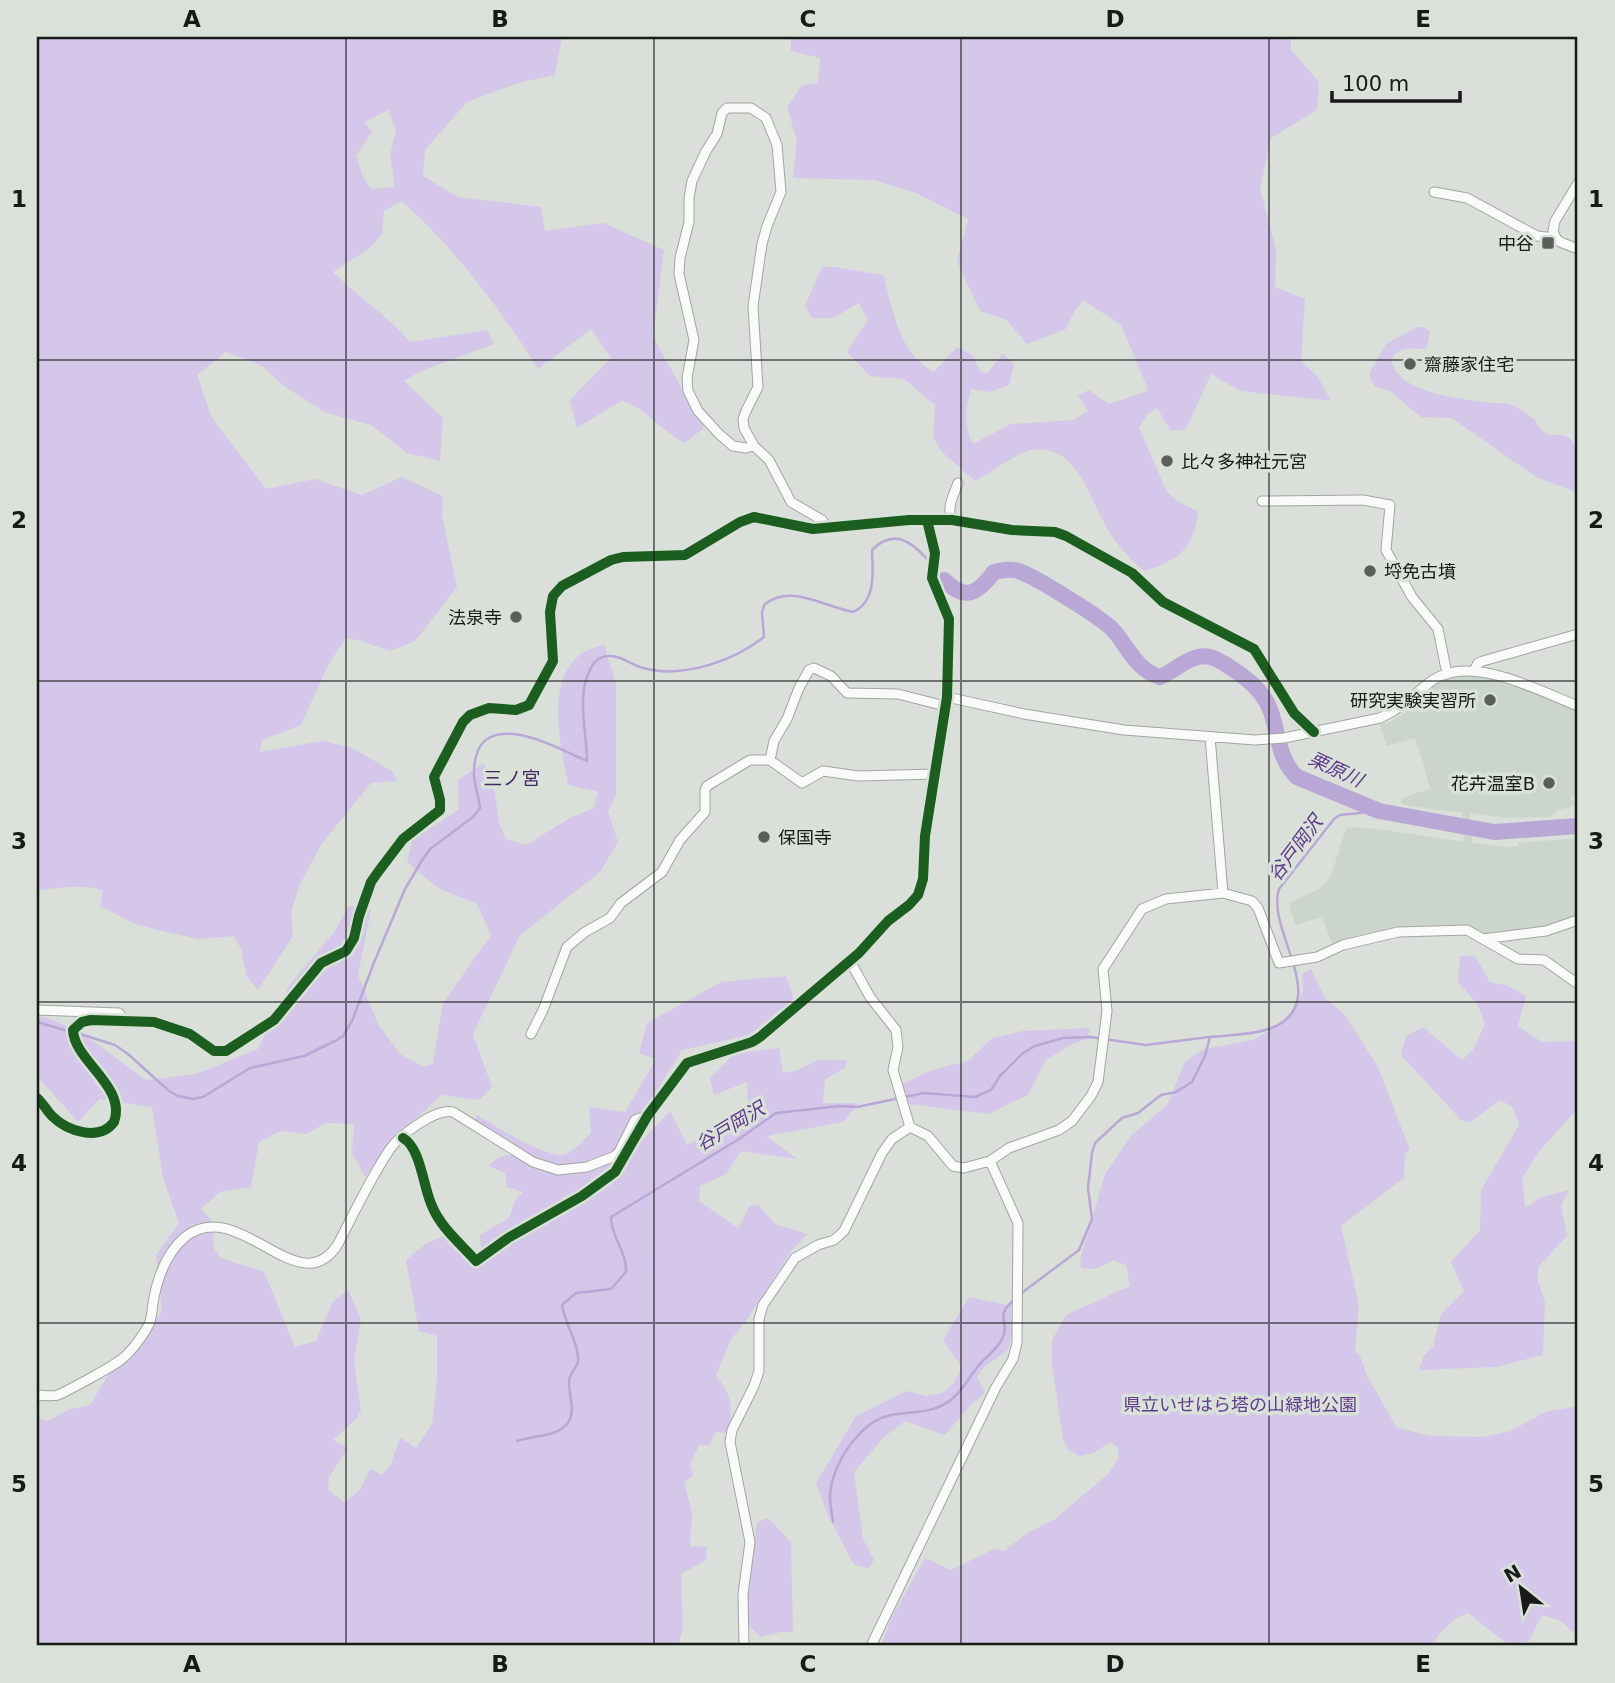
<svg xmlns="http://www.w3.org/2000/svg" width="1615" height="1683" font-family="'DejaVu Sans','Noto Sans JP',sans-serif">
<style>
.built{fill:#cbd5cb}
.green{fill:#d4c7ea;fill-rule:evenodd}
.lines{fill:none;stroke-linecap:round;stroke-linejoin:round}
.stream{stroke:#b9a7d6;stroke-width:2.5}
.river{stroke:#b9a7d6;stroke-width:16}
.minor-casing{stroke:#a2a5a2;stroke-width:11}
.minor{stroke:#f9faf9;stroke-width:9}
.cycleway-casing{stroke:#d9e1d8;stroke-width:15}
.cycleway{stroke:#1b5e20;stroke-width:10}
.grid{fill:none;stroke:#171a17;stroke-width:2;stroke-opacity:0.55}
.poi-dot{fill:#5b5f5b;stroke:#d9e1d8;stroke-width:2.5}
.labels{text-anchor:middle;dominant-baseline:central;stroke-width:7;stroke-linejoin:round;paint-order:stroke}
.poi-label{font-size:18px;fill:#171a17;stroke:#d9e1d8;text-anchor:end}
.park-label{font-size:18px;fill:#613b8e;stroke:#d9e1d8}
.water-label{font-size:19px;font-style:italic;fill:#5f398c;stroke:#d9e1d8}
.neighbourhood-label{font-size:19px;fill:#432862;stroke:#d9e1d8}
.neatline{fill:none;stroke:#171a17;stroke-width:2.5}
.grid-label{font-size:23px;text-anchor:middle;font-weight:bold;fill:#171a17}
</style>
<rect width="100%" height="100%" fill="#dadfda"/>
<path class="built" d="M1455 675 1482 677 1527 690 1578 710V795L1571 798 1577 805 1558 810 1550 817 1506 818 1470 813 1472 843 1507 847 1518 846V843L1578 838V917L1540 929 1484 936 1463 926 1439 925 1397 929 1332 943 1322 917 1295 925 1289 903 1318 890 1330 878 1346 829 1356 827 1392 831 1464 842 1462 812 1436 810 1401 804V798L1430 789 1422 759 1415 738 1387 746 1379 722 1388 723 1395 719 1416 705V700L1433 686Z"/>
<path class="green" d="M37 37H562L555 75 521 82 467 102 425 150 423 176 458 197 541 207 545 231 603 223 664 250 653 337 704 428 684 443C662 431 644 406 621 401L577 428 570 400 611 358 591 329 538 369C500 308 455 249 402 201L384 211 382 234 370 248 333 272C358 297 387 315 410 342L487 330 494 344 421 371 404 381 443 418 440 461 407 453 371 425 324 412 284 386 261 365 226 352 197 375 212 418 266 489 315 479 362 495 402 477 443 496 442 516 457 587 415 641 390 651 358 640 346 638 328 665 301 725 262 740 260 752 322 741 352 748 392 771 397 781 371 783 321 845 299 886 291 913 293 936 258 990 247 977 241 949 234 936 198 939 137 925 100 906 103 891C88 883 53 888 37 891ZM388 110 396 130 390 155 395 187 371 189 363 177 356 156 372 132 365 122Z
M791 37H1291V50L1319 82 1317 110 1271 138 1260 189 1276 249 1275 287 1305 299 1301 361 1318 377 1331 401 1240 391 1211 374 1186 429 1171 431 1157 408 1148 414 1139 428 1167 492 1177 501 1197 511C1199 523 1190 544 1181 553 1171 562 1156 567 1144 571 1128 558 1112 539 1103 521 1087 491 1075 444 1032 450 1020 451 988 474 975 481L941 451 933 437 935 405 904 379 870 376 847 352 868 320 859 303 833 318H812L805 306 822 267H835L883 275C894 311 898 353 934 372L957 347 972 355 981 372 988 373 1003 353 1014 365 1009 385 990 392 971 389C965 409 963 425 973 444L1011 424 1074 420 1088 411 1078 395 1089 390 1109 404 1148 391 1145 382 1121 325 1083 300 1074 312 1066 329 1027 344 1007 320 980 311 957 261 968 219 916 193 874 180 793 178 797 141 787 107 802 85 818 83 820 58 791 51Z
M1417 327H1424L1430 332 1427 348C1416 351 1406 345 1396 353 1392 357 1391 362 1394 367 1405 394 1465 399 1491 403 1497 404 1505 402 1512 405 1519 408 1528 414 1534 419 1538 423 1539 429 1544 432 1553 439 1565 430 1572 441 1579 451 1578 480 1578 493L1536 477 1452 418 1421 417 1390 391 1375 386 1370 379V372L1386 344Z
M604 644 616 685V794L608 812 618 842 600 872 520 935 473 1034 492 1087 479 1100 442 1095 396 1136 365 1177 352 1153 354 1124 326 1123 306 1134 280 1131 259 1142 251 1187 220 1192 201 1209 214 1223 213 1247 221 1258 264 1272 295 1347 316 1341 332 1303 348 1290 361 1320 354 1360 361 1411 354 1421 333 1440 348 1448 329 1477 328 1490 344 1502 360 1490 370 1469 382 1475 391 1464 400 1437 416 1448 432 1424 437 1380V1336L419 1331 406 1260 427 1243 448 1234 470 1255 481 1249 480 1235 509 1218 515 1201 523 1192 507 1187 505 1173 488 1166 499 1157 522 1153 474 1121 477 1115C493 1125 550 1161 566 1154 575 1151 584 1139 591 1133L589 1107 625 1112 656 1059 639 1053 647 1023 721 982 786 976 794 999 749 1035 682 1050 610 1165 621 1163 670 1111 687 1145 726 1125 748 1107 747 1082 714 1095 710 1078 734 1054 779 1048 783 1073 798 1070 818 1060H847L845 1068 825 1079 823 1103H859L843 1122 766 1136 797 1159 741 1151 726 1174 700 1186 699 1201 738 1228 750 1205H758L775 1224 808 1234 792 1250 748 1318 730 1341 716 1376C732 1394 734 1411 727 1433L716 1432 709 1445H699L690 1465 693 1476 684 1482 692 1513 690 1546 707 1547 706 1560 681 1574 683 1628 678 1646H37V1419L48 1421 70 1409 90 1405 110 1372 131 1357 162 1311 156 1255 179 1223 163 1178 152 1107 99 1099 78 1122 37 1076V1015C77 1025 113 1056 146 1080L196 1074 258 1049 289 986 334 932 349 906 371 910 358 975 378 1024 400 1054 424 1067 433 1064 443 1003 491 935 477 904 438 888 407 862 412 841 459 809 458 780 484 763 495 794 499 823 506 839 526 845 570 818 594 808 598 792 568 785C561 745 543 679 584 652 590 649 598 647 604 644Z
M1460 956H1475L1490 982 1508 986 1526 996 1518 1026 1542 1042 1578 1041V1108L1537 1154 1522 1178 1525 1208 1541 1197 1569 1190 1561 1205 1567 1236 1538 1267V1282L1545 1301 1543 1355 1496 1367 1419 1370 1424 1355 1433 1347 1441 1314 1464 1291 1451 1262 1480 1230 1481 1190 1519 1125 1512 1106 1499 1100 1470 1123 1461 1120 1401 1055 1406 1036 1423 1027 1462 1060 1473 1050 1485 1024 1478 1005 1458 982Z
M1311 969 1325 998 1345 1015 1378 1067 1410 1150 1405 1154 1404 1178 1341 1226 1359 1305 1355 1351 1360 1356 1367 1376 1397 1428 1432 1436 1483 1437 1511 1431 1545 1412 1578 1406V1637L1561 1621 1542 1615 1529 1641 1509 1645 1468 1613C1453 1618 1445 1627 1435 1640L1438 1646H881L892 1617 925 1558 951 1570 994 1549 1004 1551 1029 1532 1055 1519 1107 1475 1119 1457 1117 1447 1110 1442 1094 1453 1079 1456 1069 1450 1063 1439 1052 1365V1340L1066 1315 1130 1286 1126 1266 1114 1260 1095 1269 1081 1268 1080 1260 1105 1174 1131 1136 1168 1104 1184 1063 1204 1049 1253 1040 1288 1020 1296 1008 1303 990 1302 974Z
M1090 1028 1087 1039 1072 1044 1046 1060 1028 1095 988 1114 909 1104 903 1084 929 1071 968 1061 992 1038 1023 1031Z
M969 1297 1011 1306 1012 1334 1008 1350 984 1367 977 1377 985 1393 971 1404 945 1435 905 1421 883 1438 854 1472 863 1539 874 1560 868 1568 854 1565 828 1515 816 1483 856 1416 907 1391 927 1396 943 1393 954 1383 962 1367 943 1340Z
M768 1518 791 1542 793 1632H781L761 1637 748 1625 746 1599 757 1522Z"/>
<g class="lines">
<path class="stream" d="M37 1022 71 1032
M77 1033 115 1045 128 1054 169 1091 178 1096 193 1099 203 1097 250 1068 304 1056 335 1041 343 1036 352 1021 373 965 405 889 421 862 430 849 473 817 480 808C479 796 473 783 474 771 476 702 555 747 587 761 587 731 575 694 592 666 596 659 601 656 609 656 621 655 631 665 643 668 682 679 734 661 764 637L762 613 764 605C790 583 825 607 853 612 876 602 873 573 872 550 893 529 910 540 927 559
M1019 1295 1079 1250 1092 1219 1088 1188 1092 1153 1095 1143 1122 1118 1138 1113 1161 1095 1176 1092 1192 1082 1205 1056 1210 1037C1228 1035 1251 1035 1269 1029 1336 1005 1265 931 1279 889L1334 819 1340 815 1379 811
M517 1441C533 1435 555 1438 567 1424 577 1412 568 1394 569 1381 570 1371 580 1367 578 1356 576 1339 565 1323 562 1305L576 1293 611 1289 626 1272C627 1252 611 1237 611 1217L739 1139 776 1113 840 1106 857 1107 924 1093 975 1097 991 1090 1000 1076 1023 1053 1035 1046 1063 1038 1090 1037 1146 1045 1209 1037
M833 1522C832 1514 830 1504 830 1496 831 1465 860 1421 891 1415 912 1411 935 1414 952 1399 963 1390 970 1376 979 1365 987 1356 998 1349 1003 1337 1010 1321 993 1317 1015 1299"/>
<path class="river" d="M944 580C966 602 978 593 994 572 1003 570 1013 568 1021 572 1037 578 1104 619 1114 631 1129 649 1137 670 1160 677 1173 672 1184 660 1198 657 1209 654 1219 660 1228 666 1246 677 1264 691 1271 712 1279 735 1278 759 1297 777L1379 811 1494 832 1578 826"/>
<g class="minor-casing">
<path id="minor" d="M1434 192 1467 198 1537 236 1556 238 1560 242 1578 249
M1556 238 1553 231 1555 221 1578 183
M754 446 746 448 733 446 719 434 698 411 688 391 687 378 694 340 679 274 680 258 689 222V198L692 181 706 151 717 134 722 113 727 108H751L766 118 777 145 781 192 767 226 762 244 753 306 758 387 746 411 743 419 744 428 754 446 769 460 791 502 822 520 828 528
M1262 501 1363 500 1390 505 1386 550 1412 597 1438 629 1447 674
M952 520C946 508 954 494 958 483
M1474 671 1478 663 1483 661 1578 634
M947 697 1024 714 1124 730 1255 740 1284 738 1380 718C1401 709 1415 693 1433 680 1472 654 1539 691 1578 706
M1210 737 1223 893
M770 760 774 741 787 719 799 688 809 670 814 668 831 676 847 693 898 694 945 706
M1483 939 1546 931 1578 920
M850 961 870 997 896 1030 898 1047 893 1070 910 1127 928 1136 953 1166 964 1168 990 1161 1009 1148 1059 1130 1072 1121 1091 1096 1098 1082 1107 1011 1103 969 1142 909 1166 899 1223 893 1252 901 1258 908 1279 963 1317 957 1343 945 1398 932 1467 930 1518 959 1544 960 1578 984
M37 1010 119 1013 125 1021
M531 1034 543 1010 567 947 585 932 610 918 621 903 662 872 680 840 705 812V790L707 786 750 760H770L802 783 823 771 858 776 936 774
M37 1098C43 1103 46 1110 52 1116 67 1131 99 1142 114 1122 127 1086 74 1061 73 1030L82 1022 91 1020 154 1022 190 1034 214 1051H226L274 1020 321 963 346 951 354 938 359 916 371 882 378 872 403 839 440 810V800L434 777 463 722 470 715 489 708 516 710 529 705 553 661 550 612 553 596 562 586 611 560 623 557 685 555 740 522 754 517 813 529 909 520H952L1012 530 1055 532 1066 536 1132 573 1163 602 1254 649 1294 713 1314 732
M403 1138C421 1148 423 1187 432 1206 441 1228 461 1244 476 1261L508 1238 582 1196 615 1172 648 1115 687 1063 752 1042 760 1037 859 953 888 921 909 905 918 895 923 879 925 836 947 697 949 619 932 578 935 553 927 520
M37 1395C43 1395 52 1397 58 1395 67 1391 116 1365 123 1358 132 1351 144 1334 149 1324 152 1318 152 1309 153 1303 157 1279 165 1254 185 1237 239 1194 299 1306 338 1244 354 1213 370 1179 390 1149 400 1135 436 1108 453 1112L533 1162 558 1170 587 1167 615 1156 619 1152 635 1120 648 1115
M744 1646 743 1594 750 1542 730 1442 732 1430 754 1386 759 1371V1319L763 1305 795 1258 818 1245 834 1240 844 1231 882 1153 892 1139 910 1127
M871 1646 996 1387 1013 1359 1017 1343 1018 1223 990 1161"/>
</g>
<use href="#minor" class="minor"/>
<g class="cycleway-casing">
<path id="cycleway" d="M37 1098C43 1103 46 1110 52 1116 67 1131 99 1142 114 1122 127 1086 74 1061 73 1030L82 1022 91 1020 154 1022 190 1034 214 1051H226L274 1020 321 963 346 951 354 938 359 916 371 882 378 872 403 839 440 810V800L434 777 463 722 470 715 489 708 516 710 529 705 553 661 550 612 553 596 562 586 611 560 623 557 685 555 740 522 754 517 813 529 909 520H952L1012 530 1055 532 1066 536 1132 573 1163 602 1254 649 1294 713 1314 732
M403 1138C421 1148 423 1187 432 1206 441 1228 461 1244 476 1261L508 1238 582 1196 615 1172 648 1115 687 1063 752 1042 760 1037 859 953 888 921 909 905 918 895 923 879 925 836 947 697 949 619 932 578 935 553 927 520"/>
</g>
<use href="#cycleway" class="cycleway"/>
</g>
<path class="grid" d="M346 37V1646M654 37V1646M961 37V1646M1269 37V1646M37 360H1578M37 681H1578M37 1002H1578M37 1323H1578"/>
<g class="poi-dot">
<rect x="1541" y="236" width="14" height="14" rx="3.5"/>
<circle cx="1410" cy="364" r="7"/>
<circle cx="1167" cy="461" r="7"/>
<circle cx="1370" cy="571" r="7"/>
<circle cx="516" cy="617" r="7"/>
<circle cx="1490" cy="700" r="7"/>
<circle cx="1549" cy="783" r="7"/>
<circle cx="764" cy="837" r="7"/>
</g>
<g class="labels">
<g class="poi-label">
<text x="1534" y="243">中谷</text>
<text x="1424" y="364" text-anchor="start">齋藤家住宅</text>
<text x="1181" y="461" text-anchor="start">比々多神社元宮</text>
<text x="1384" y="571" text-anchor="start">埒免古墳</text>
<text x="502" y="617">法泉寺</text>
<text x="1476" y="700">研究実験実習所</text>
<text x="1535" y="783">花卉温室B</text>
<text x="778" y="837" text-anchor="start">保国寺</text>
</g>
<g class="park-label">
<text x="1240" y="1404">県立いせはら塔の山緑地公園</text>
</g>
<g class="water-label">
<text transform="translate(1336 769) rotate(25)">栗原川</text>
<text transform="translate(1295 848) rotate(-53)">谷戸岡沢</text>
<text transform="translate(730 1126) rotate(-31)">谷戸岡沢</text>
</g>
<g class="neighbourhood-label">
<text x="512" y="778">三ノ宮</text>
</g>
</g>
<rect width="1615" height="1683" fill="none" stroke="#d9e1d8" stroke-width="77"/>
<g transform="translate(1521 1588) rotate(330)" stroke="#d9e1d8" stroke-width="5" paint-order="stroke">
<path d="M0-5L12 26L0 18L-12 26Z" fill="#171a17"/>
<text y="-10" font-size="19" font-weight="bold" text-anchor="middle" fill="#171a17">N</text>
</g>
<path d="M1332 91v10h128v-10" fill="none" stroke="#171a17" stroke-width="3.5"/>
<text x="1342" y="91" font-size="21" fill="#171a17" stroke="#d9e1d8" stroke-width="5" paint-order="stroke">100 m</text>
<rect x="38" y="38" width="1538" height="1606" class="neatline"/>
<g class="grid-label">
<text x="192" y="27">A</text>
<text x="500" y="27">B</text>
<text x="808" y="27">C</text>
<text x="1115" y="27">D</text>
<text x="1423" y="27">E</text>
<text x="19" y="207">1</text>
<text x="1596" y="207">1</text>
<text x="19" y="528">2</text>
<text x="1596" y="528">2</text>
<text x="19" y="849">3</text>
<text x="1596" y="849">3</text>
<text x="19" y="1171">4</text>
<text x="1596" y="1171">4</text>
<text x="19" y="1492">5</text>
<text x="1596" y="1492">5</text>
<text x="192" y="1672">A</text>
<text x="500" y="1672">B</text>
<text x="808" y="1672">C</text>
<text x="1115" y="1672">D</text>
<text x="1423" y="1672">E</text>
</g>
</svg>
